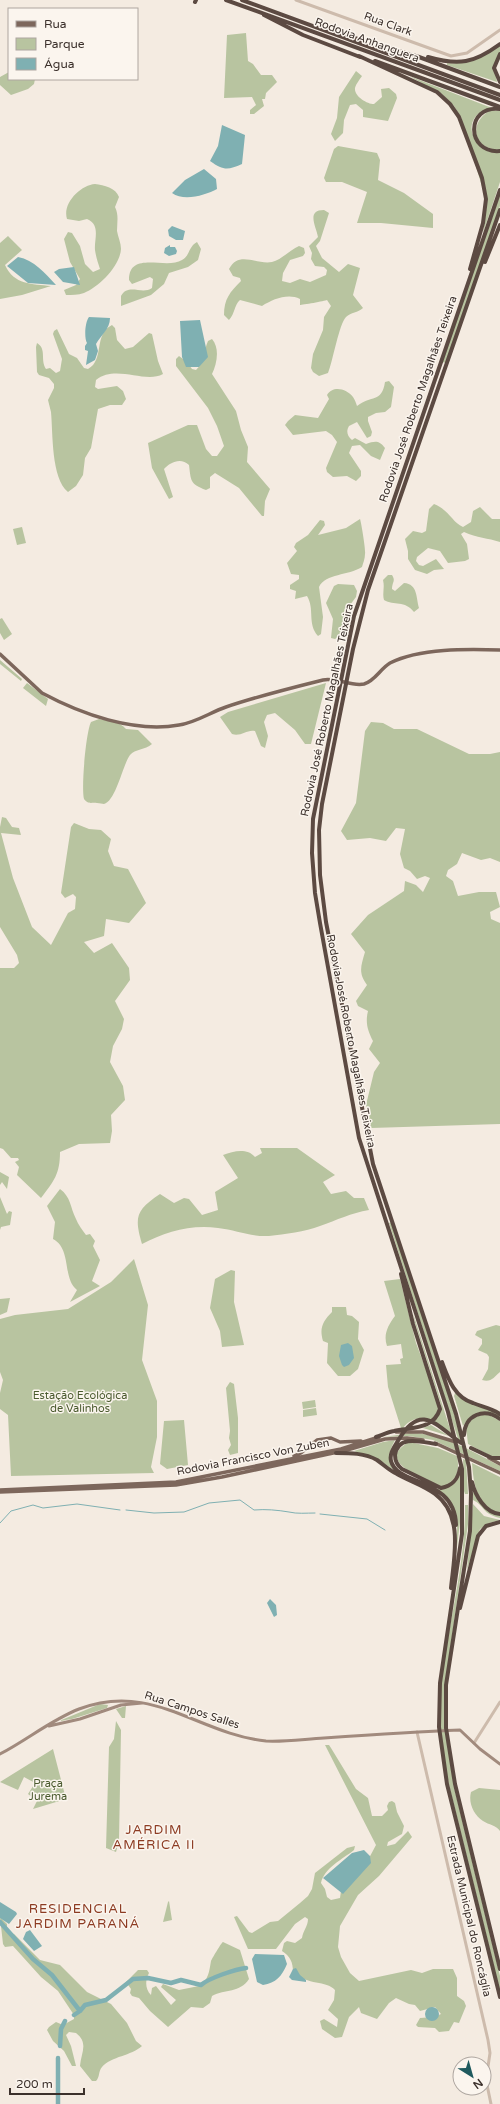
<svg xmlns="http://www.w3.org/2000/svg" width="500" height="2104" font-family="'Varela Round',sans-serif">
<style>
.green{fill:#b8c4a0}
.water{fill:#7fb0b2}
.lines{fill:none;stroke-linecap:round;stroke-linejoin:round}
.stream{stroke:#7fb0b2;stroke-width:1}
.river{stroke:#7fb0b2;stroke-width:4.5}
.tertiary{stroke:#cdbbac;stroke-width:3}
.secondary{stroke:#a18a7d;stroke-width:3}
.primary{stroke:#7d675c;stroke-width:3.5}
.motorway{stroke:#5c4a42;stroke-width:4}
.labels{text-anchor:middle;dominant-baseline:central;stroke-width:3;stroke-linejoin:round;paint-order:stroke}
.street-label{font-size:11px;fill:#3b302b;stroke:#fbf5ee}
.park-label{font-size:11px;fill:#4a5a2e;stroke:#fbf5ee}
.quarter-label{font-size:13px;letter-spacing:1px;fill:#8c3b22;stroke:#fbf5ee}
</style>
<rect width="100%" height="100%" fill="#f4ebe1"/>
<path class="green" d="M246 33 248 61 253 64 261 75H272L277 82 266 93 265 99H262L264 106 254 114H250V110L256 105 252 97 224 98 227 35Z
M500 45V52L494 66 497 82 447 65V63C468 65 483 57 500 45Z
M356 71 362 76C360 79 356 84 355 88 354 96 367 104 374 104L382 97 381 89 389 88 396 94 397 98 388 121 363 117V110L356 104 350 105 344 120 343 133 335 141 331 134 337 118 339 97Z
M9 72V79H35L34 84 28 89 11 95 0 85V77Z
M409 76 492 108C488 110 482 111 478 114 461 130 481 155 500 153V182L483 233 487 203 461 117 454 106 442 94Z
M489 111H500V150C475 150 467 125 489 111Z
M338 146 377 153 380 160 378 180 404 193 433 214V228L381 223H357L367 192 342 182H326L324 178 334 149Z
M95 184C104 185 116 188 119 197L115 207C119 215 117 223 117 231 118 237 121 243 121 249 120 266 99 287 84 293 78 295 72 295 66 295L64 290 76 285 80 279 70 262 64 239 68 232 72 233 80 246 85 264 93 272 100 269C98 263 96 257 95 250 94 239 101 225 87 219L79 221 67 219C62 203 81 185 95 184Z
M500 195V206L446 363 442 362Z
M324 210 329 213 320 241 316 246 322 258 339 272 348 264 360 268 353 295 363 308C358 313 351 312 346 317 339 324 333 361 328 373L319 376 313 372 311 368 313 354 323 330 324 317 331 306 327 300C325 301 302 305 300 305V299C288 293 273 299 262 306L240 300C234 305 235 314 229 320L224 315C224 299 230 292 241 281L240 278 233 276 229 269C239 250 256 265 272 262 281 260 290 250 299 246L304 248 305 253 303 256 290 260 283 273 282 281 290 283 300 279 310 282 326 275 327 270 324 267 315 266 311 259 312 253 309 246 318 237C316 226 306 210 324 210Z
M8 236 22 250 5 265C14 285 32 284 51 286L22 295 0 299V243Z
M197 242 201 249 198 260 188 267 169 273 164 284 151 295 121 306V296C128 283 142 295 152 288L153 279 150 277 132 284 129 280C129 250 166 270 182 260 190 256 188 247 197 242Z
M112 325 115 328 117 340 125 349 133 347 149 333 152 334 158 361 163 374C145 384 116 364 96 380L95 387 98 389 117 386 123 391 126 399 122 405H110L98 409 91 448 85 458 83 475 76 486 68 492C51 478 53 433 51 412L48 400 54 388V384L49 378 39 375 37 372 36 347 37 343C47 349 40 360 46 369L50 368 56 373 60 371 62 359 53 334 54 331 57 329 69 354 77 358 84 368 88 369C105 360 93 334 112 325Z
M212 339C220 348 217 364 212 374L236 411 241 430 248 447 247 462 270 489 265 501 264 516H262L239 488 215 473 210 477V488L206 490C190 484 191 481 189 465 181 457 170 462 164 469L173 497 169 499 152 468 148 443 188 425H197L206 449 212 456H217L224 446 217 426 208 408 176 366V359L179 356 187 362 192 369 196 370C206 361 203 352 208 341Z
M389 381 394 387 391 407 385 412 376 413 368 417V421L372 432 371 436 367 438 357 422 349 426C346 431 347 436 352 440L355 438 366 444C375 441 379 440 385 448L380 460 371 456 360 445 352 446 349 453 361 471V476L356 481 347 476 333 477 327 472 326 468 337 442 332 435 326 431 293 435 285 425 288 421 295 415 318 418 329 399 327 395C333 385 347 389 353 397 355 400 356 403 357 406 371 395 382 403 385 382Z
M434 504C449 510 452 522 463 527L471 522 473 511 480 507 492 519H500V542C488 538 477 538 464 532L461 534 467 544 469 559 465 561 448 563 440 551 428 548 417 557 416 561 419 565 423 566 436 559 444 569 434 570 427 574 415 570 408 559V551L405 539 413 531 422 533 426 531 429 509Z
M360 519C361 521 366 551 365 554 365 559 363 563 362 567 348 576 326 573 319 587L323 617 321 634 318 636C307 624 315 609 307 596L295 599 296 591 290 589V585L299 579V575L291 574 287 563 297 551 294 547 296 543 308 535 320 520 324 521 325 525 318 535 346 528Z
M22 527 26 543 17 545 13 529Z
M388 575H392C396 581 392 582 392 589L395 591 404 583C418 584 416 598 419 608L414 612C405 600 394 606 384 600 382 593 385 588 383 580Z
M338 584 354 585 357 591 356 597 350 605 342 634 335 639 331 638 333 619 326 603 334 586Z
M2 618 12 634 4 640 0 633V619Z
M0 660 22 679 21 681 0 664Z
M27 683 48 699 46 706 23 688Z
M326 683 311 744H305L295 730 275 713 267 715 264 722 268 736 265 748 261 746 255 731C247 729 241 737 232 734L220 717 228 712Z
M99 719C108 721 119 721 126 729L138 730 152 744C145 750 135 749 130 755 123 764 116 801 104 804 102 804 100 803 97 803 91 802 89 805 84 799 81 788 86 732 91 722Z
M371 722 383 723 394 729H417L469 754H490L500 752V862L490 858 481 860 462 853 457 864 448 870 446 876 453 881 458 896 479 892H496L500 907 490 912 491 919 500 923V1124L371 1128 366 1105 374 1072 380 1063 369 1049 373 1041C368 1031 365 1023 368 1011L358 1006 356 1001 367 985C358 973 361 966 365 952L351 934 368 915 404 891 405 881 416 885 423 892 430 878 425 876 417 879 410 871 404 868 400 854 405 829 396 828 386 841 370 838 347 840 341 831 356 803 365 731Z
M2 817 6 818 12 827 19 828 21 835 1 833 13 878 32 927 51 945 68 913 75 909 76 897 73 894 65 898 61 893 71 827 74 823 89 829 101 830 111 839 108 851 114 866 128 869 146 903 129 923 106 919 104 936 84 942 94 953 112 943 129 968 130 980 115 1001 124 1019 122 1029 113 1046 110 1062 123 1086 125 1100 111 1115 112 1131 110 1143 79 1144 60 1152C60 1174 54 1181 41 1198L17 1175 19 1167 15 1162 19 1160 18 1158H11L3 1149 0 1148V968H14L19 963 17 955 0 927V827Z
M260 1148H297L335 1175 323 1182 331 1194 346 1191 354 1198H364L369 1210C351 1213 337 1220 320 1226 305 1232 285 1234 269 1236 251 1237 236 1230 218 1228 191 1224 165 1232 142 1244 134 1217 136 1210 160 1194L174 1203 184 1198 189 1199 202 1215 218 1210 215 1192 238 1178 223 1155C234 1151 247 1148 255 1157L262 1153Z
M0 1172 9 1177 7 1189 2 1182 0 1185Z
M60 1189C71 1197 70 1207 76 1219 78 1224 82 1230 86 1235L90 1234 95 1241 93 1246 100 1260 92 1281 100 1286 70 1302 77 1290C62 1278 72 1249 53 1239L55 1222 47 1206Z
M0 1197 7 1214 9 1211 12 1212 10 1225 1 1227 0 1230Z
M392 1222 463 1441 459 1442 389 1223Z
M134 1259 148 1305 142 1360 157 1401V1437L151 1467 154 1473 11 1476 8 1415 0 1409V1393L3 1380 0 1372V1319L15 1315 68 1309 111 1282Z
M231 1270 235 1271 234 1302 244 1345 222 1347 220 1331 210 1308 215 1279Z
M400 1279 416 1343 439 1404 437 1414 431 1420C419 1417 411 1418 403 1428H401L388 1387 386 1365 401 1364 400 1359 403 1358 401 1344 387 1346C383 1335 388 1325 395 1316L384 1281Z
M10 1298 7 1312 0 1315V1299Z
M332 1307H346L347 1315 352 1316 359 1322 358 1339 364 1350 358 1369 350 1376H338L327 1363 328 1343 323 1341C319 1328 323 1321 332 1312Z
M413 1313 451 1432 449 1433 434 1422 441 1405 415 1323Z
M496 1325 500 1326V1372C494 1377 491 1383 482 1380L488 1369 489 1357 487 1354 478 1350 482 1344V1339L475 1335 477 1331Z
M230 1382 234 1384 238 1418V1453L230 1455 228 1450 231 1445 229 1438 230 1431 226 1388Z
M455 1393 500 1415V1417C486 1407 472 1412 463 1426L454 1396Z
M315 1400 316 1407 303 1409 302 1402Z
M316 1408 317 1415 303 1417V1410Z
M487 1414 500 1421V1457H493L468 1444 466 1427 474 1417Z
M184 1420 188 1465 167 1469 160 1464 164 1421Z
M431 1425 449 1436 423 1428Z
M411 1433C444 1434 472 1451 500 1466V1471L433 1440 409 1436 384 1437Z
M395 1440C389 1451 386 1461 395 1471L381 1461 354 1451 383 1442Z
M409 1442 438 1448 457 1456C460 1472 457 1480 442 1487 426 1479 373 1462 409 1442Z
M463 1459 466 1460 468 1494H465L464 1491Z
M472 1463 500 1477V1512C477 1511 473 1480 472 1463Z
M460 1476 461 1514 456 1555C457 1525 462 1510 437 1489H440Z
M473 1491C481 1502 485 1513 500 1515V1518C482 1514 485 1506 473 1500Z
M473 1504 484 1516 500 1520 489 1523 480 1529 467 1570Z
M465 1505H468V1524L445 1685 444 1723 454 1787 500 1976V1991L450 1789C445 1765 439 1739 440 1714 441 1643 466 1575 465 1505Z
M100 1704 108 1705 107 1708 72 1719 59 1721Z
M126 1706 125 1718H122L116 1709Z
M116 1721 121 1730 119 1841 116 1852 106 1848 109 1747 114 1739Z
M325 1745H329L331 1748 356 1789 368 1798 372 1816H382L388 1810 387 1806 389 1802 392 1801 395 1803 397 1812 404 1826 402 1834 388 1842 387 1846 395 1844 408 1831 412 1837 379 1876 358 1895 340 1926 338 1947 341 1957 350 1973 359 1981 411 1970 422 1973 433 1969H453L457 1978V1996L464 2001 466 2006 459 2023 454 2022 449 2031 439 2032 435 2028 418 2027 416 2025 420 2018 434 2017 441 2014 435 2007 420 2011 415 2005 409 2004 396 1998 389 2003 377 2019 361 2013 359 2007 349 2017 342 2037 335 2038 322 2029 320 2021 324 2019 337 2027 338 2019 328 2010 334 2000 335 1990C326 1980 308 1986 293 1972 293 1962 290 1956 282 1951L284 1943 287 1941 295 1943 302 1938C303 1931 308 1926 308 1919L305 1917 295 1924 276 1949H248L234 1917 237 1916 249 1932 252 1933 270 1922 278 1921 300 1903 308 1896 312 1889 315 1873 347 1848 355 1846 354 1850C343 1859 324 1868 321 1883L325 1889 327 1897 331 1900 340 1898 342 1884 368 1860 376 1845Z
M53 1749 66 1799 33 1809 37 1801 28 1794 35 1783 24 1777 18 1790 0 1782Z
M479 1788 500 1790V1831C496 1825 489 1825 483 1821 474 1815 468 1803 471 1792Z
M169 1901 172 1920 163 1922 168 1902Z
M0 1917 7 1924V1932L14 1934 40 1960 60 1965 87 1992 111 2004 127 2023 136 2041 142 2046C131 2056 112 2056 102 2067 98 2072 100 2077 96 2081H92L80 2066C81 2053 89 2043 76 2033L69 2032 66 2035 71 2046 76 2066H72L64 2051 53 2041 47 2030 49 2027 56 2022 63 2025 74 2019V2015L58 1991 41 1977 13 1946 5 1947 3 1944Z
M223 1942 240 1950 249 1979C240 1993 225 1989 212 1996L210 2003 203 2008 191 2007 168 2027 150 2011 139 1998 132 1996 130 1993 131 1989 126 1982 138 1970H147L149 1973C145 1980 145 1989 151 1995L152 1988 156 1986 171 2005 176 2000 161 1987 163 1984 179 1990 199 1986C209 1979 209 1972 211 1961 212 1959 221 1943 223 1942Z"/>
<path class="water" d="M222 125 245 135 242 164C228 170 224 171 210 161L218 146Z
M204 169 216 179 217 189C206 195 184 202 172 193L185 180Z
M172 226 185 231 183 240H176L169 236 168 230Z
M170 245V247H175L177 251 176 254 169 256 164 253 165 248Z
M18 257C34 260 45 273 56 285L28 283 7 266Z
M74 267 80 285 63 282 54 272 59 269Z
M89 317 110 318C110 329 101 335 96 344L98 351 95 360 86 365 88 351 85 350V346L87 343C84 338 85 322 89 317Z
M200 320 208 357 199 367H186L182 357 180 321Z
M348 1343 352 1346 354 1358 349 1365 344 1367 342 1365 339 1356 341 1345Z
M270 1599 276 1605 277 1615 274 1617 267 1603Z
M364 1850 370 1856 371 1863 343 1894 323 1878 352 1853Z
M0 1902 16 1912 17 1914 9 1924 0 1918Z
M30 1930 42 1946 34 1951 23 1939 26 1932Z
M255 1954 284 1955 287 1964C282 1976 276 1983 263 1985L257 1982 252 1959Z
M296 1968 300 1975 306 1980V1982L292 1980 289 1977 293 1969Z
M425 2014a7 7 0 1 1 14 0a7 7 0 1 1-14 0Z"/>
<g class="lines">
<path class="stream" d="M126 1510 154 1513 184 1512 209 1503 240 1500 254 1510C266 1509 277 1510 289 1512 297 1514 306 1513 315 1513
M320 1514 367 1519 385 1530
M0 1523 11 1511 33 1505 43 1508 77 1504 120 1510"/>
<path class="river" d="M0 1922 33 1959 52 1975 80 2011 85 2005 106 2000 133 1979 148 1978 171 1983 181 1980 201 1985C209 1978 236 1969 246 1968
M74 2015 80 2011
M60 2046 61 2029 65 2021
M58 2058V2104"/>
<path class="tertiary" d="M296 0 451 56 467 53 500 30
M417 1732 488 2040 490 2053 486 2080 491 2104
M474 1743 500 1702"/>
<path class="secondary" d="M49 1726 80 1719 121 1705 142 1703
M0 1754C27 1740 51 1720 79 1709 152 1681 198 1734 266 1741 285 1742 305 1739 324 1738 369 1735 415 1732 460 1730L480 1749 500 1764"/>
<path class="primary" d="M0 654 42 693C81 714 134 733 179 725 195 723 211 712 226 707 258 696 291 688 323 680 337 677 351 687 364 684 375 681 380 669 390 663 420 648 467 649 500 650
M396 1432H423L456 1442
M435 1443 500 1473
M294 1456 301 1453 317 1440 331 1438 340 1442 361 1441
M489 1458 500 1464
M0 1490 176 1482 341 1449 379 1437
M0 1492 176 1485 222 1477 347 1450 385 1439 407 1438 423 1440"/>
<path class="motorway" d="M226 0 500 100
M242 0 500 95
M195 2 196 0
M264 15 303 35 360 57
M334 32 419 57 500 87
M500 54 494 68 500 82
M359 56 437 92 450 104 459 117 482 178 486 199 483 223 470 269
M428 57C459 66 474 63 500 44
M375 61 500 107
M500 109C465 105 466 154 500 151
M500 190 354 616 313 819 312 853 315 893 320 923 359 1138 448 1412 462 1469V1534L440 1683 439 1727 447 1784 500 1997
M500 210 368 590 353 649 322 804 319 830 320 875 326 922 373 1164 456 1414 469 1467 471 1494 470 1531 446 1685V1728L455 1784 500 1969
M485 262 500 225
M442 1362C448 1378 454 1397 473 1403 483 1407 491 1408 500 1414
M464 1435C465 1415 484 1407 500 1419
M376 1437C382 1435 388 1432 394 1431 412 1427 433 1430 440 1409L413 1324 401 1274
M436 1444C422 1442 398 1434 395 1455 395 1461 398 1466 402 1469L441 1488C453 1486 458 1479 460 1468
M471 1448 492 1458H500
M336 1453C350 1453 365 1453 377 1460 384 1465 390 1471 397 1474 409 1481 423 1485 435 1494 464 1515 454 1557 451 1588
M472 1482C475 1495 485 1513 500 1514
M456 1525C455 1477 397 1486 391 1461 389 1453 395 1446 399 1439 421 1403 435 1424 461 1443
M460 1608 478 1536 486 1526 500 1522"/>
</g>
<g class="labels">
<g class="street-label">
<text transform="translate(388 24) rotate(20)">Rua Clark</text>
<text transform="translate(367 40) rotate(20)">Rodovia Anhanguera</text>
<text transform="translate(418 399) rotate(-71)">Rodovia José Roberto Magalhães Teixeira</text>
<text transform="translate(327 710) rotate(-78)">Rodovia José Roberto Magalhães Teixeira</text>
<text transform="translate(351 1041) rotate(79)">Rodovia José Roberto Magalhães Teixeira</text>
<text transform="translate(253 1457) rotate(-11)">Rodovia Francisco Von Zuben</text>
<text transform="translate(192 1710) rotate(18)">Rua Campos Salles</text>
<text transform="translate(469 1916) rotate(77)">Estrada Municipal do Roncáglia</text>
</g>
<g class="park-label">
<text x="80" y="1395">Estação Ecológica<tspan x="80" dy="13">de Valinhos</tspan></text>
<text x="48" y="1783">Praça<tspan x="48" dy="13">Jurema</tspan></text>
</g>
<g class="quarter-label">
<text x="154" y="1830">JARDIM<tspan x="154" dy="15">AMÉRICA II</tspan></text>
<text x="78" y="1909">RESIDENCIAL<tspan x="78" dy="15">JARDIM PARANÁ</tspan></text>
</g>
</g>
<rect x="8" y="8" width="130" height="72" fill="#fbf5ee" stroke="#aea6a0"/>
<rect x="16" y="21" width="20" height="6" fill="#7d675c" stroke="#aea6a0"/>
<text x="44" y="28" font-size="12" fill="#3b302b">Rua</text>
<rect x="16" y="38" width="20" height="12" fill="#b8c4a0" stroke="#aea6a0"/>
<text x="44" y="48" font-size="12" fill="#3b302b">Parque</text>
<rect x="16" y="58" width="20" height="12" fill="#7fb0b2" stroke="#aea6a0"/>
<text x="44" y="68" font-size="12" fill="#3b302b">Água</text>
<g transform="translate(472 2076) rotate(143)"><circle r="19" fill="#fbf5ee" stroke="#aea6a0"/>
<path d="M0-3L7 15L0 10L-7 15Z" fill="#1f5a5e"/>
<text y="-6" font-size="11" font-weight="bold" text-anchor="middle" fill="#3b302b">N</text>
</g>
<path d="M10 2088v6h74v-6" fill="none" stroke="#3b302b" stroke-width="2"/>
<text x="16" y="2088" font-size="12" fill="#3b302b" stroke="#fbf5ee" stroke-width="3" paint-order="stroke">200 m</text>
</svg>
